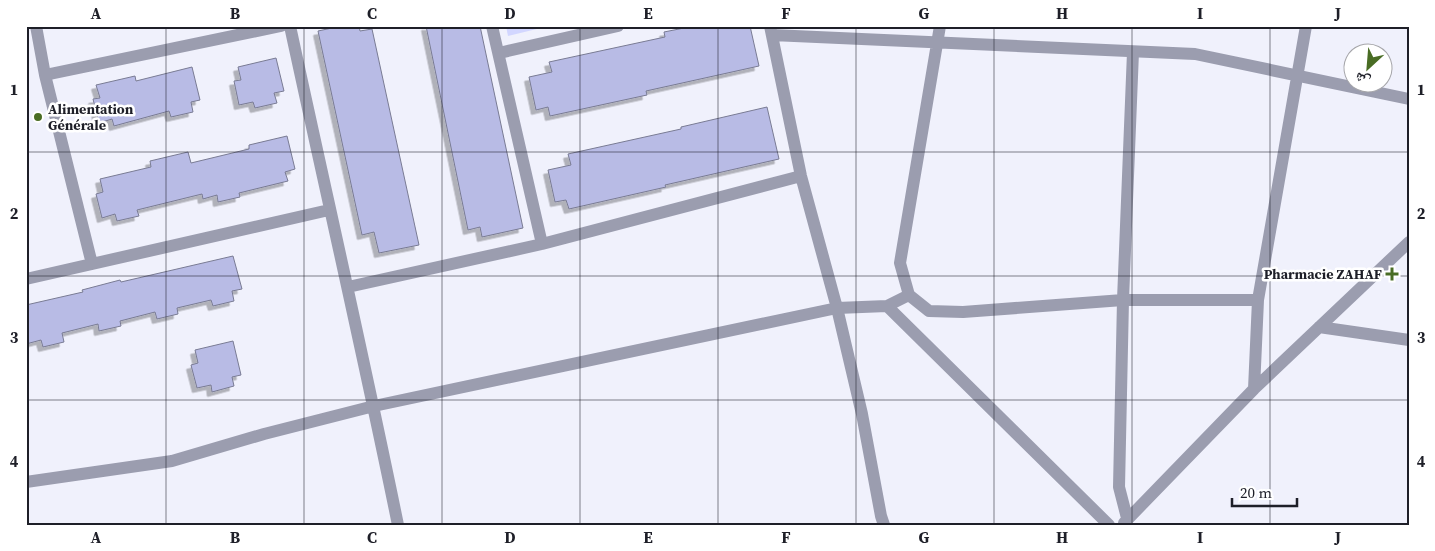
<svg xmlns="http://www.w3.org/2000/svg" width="1435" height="551" font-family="'Source Serif 4','Noto Naskh Arabic',serif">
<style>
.green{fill:#d2d6ff}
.building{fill:#b8bbe5;stroke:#797b93;filter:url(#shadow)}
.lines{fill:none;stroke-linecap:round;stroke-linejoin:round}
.minor{stroke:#9b9daf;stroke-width:12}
.grid{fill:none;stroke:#1e1f28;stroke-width:1;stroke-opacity:0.55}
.poi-dot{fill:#496c24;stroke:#fff;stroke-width:2}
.labels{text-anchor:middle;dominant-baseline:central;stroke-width:5;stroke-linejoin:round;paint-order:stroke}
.poi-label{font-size:14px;font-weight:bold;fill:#1e1f28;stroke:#fff;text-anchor:start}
.neatline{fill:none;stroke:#1e1f28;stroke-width:2}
.grid-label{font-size:16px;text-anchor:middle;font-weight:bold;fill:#1e1f28}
</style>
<defs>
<filter id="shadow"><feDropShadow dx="-4.5" dy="4.5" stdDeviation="0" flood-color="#0004"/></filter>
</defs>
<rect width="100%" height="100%" fill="#f0f1fc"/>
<path class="green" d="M506 26H549L508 36Z"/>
<path class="building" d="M341 26H359L360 31 372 29 419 245 379 253 374 232 362 235 318 31Z
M426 26H480L523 228 482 237 480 227 468 230Z
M694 26H750L759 66 646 91 647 95 550 116 548 107 536 110 529 77 552 72 549 62 665 37 664 32Z
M276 58 284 91 274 93 277 103 255 108 253 102 239 105 234 81 241 80 238 67Z
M192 67 200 100 191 102 193 112 171 117 169 111 114 126 112 119 99 123 93 99 100 98 96 85 135 76 136 81Z
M767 107 779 159 665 185 666 187 569 209 566 200 555 202 548 170 571 165 568 154 681 129V127Z
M287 136 295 169 285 172 288 181 239 193 240 197 218 202 217 195 203 199 202 194 137 210 139 216 117 221 115 214 102 218 96 194 103 192 100 179 151 167 150 161 188 152 191 163 249 149V145Z
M233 256 242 289 232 291 234 301 213 306 211 300 177 308 178 314 157 319 155 312 120 321 121 326 99 331 98 324 62 333 64 342 43 347 41 340 26 344V305L83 292 82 290 120 280 121 282Z
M233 341 241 375 232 377 234 386 212 392 211 385 197 388 191 365 198 363 195 350Z"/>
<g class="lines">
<path class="minor" d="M36 26 45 75 92 264
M290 26C326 193 364 358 398 525
M492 26 542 244
M770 26 801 176 837 308 862 414 881 516 884 525
M940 26 900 263 909 295 929 311 963 312 1123 300H1258
M772 35 1195 54 1409 99
M499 53 618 26
M45 75 281 26
M26 279 329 210
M348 287 542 244 801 176
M887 306 1109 525
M1319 327 1409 340
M1254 389 1258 300 1306 26
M26 482 172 461 264 434 374 406 837 308 887 306 909 295
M1127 518 1119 487 1123 300 1133 52
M1124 523 1254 389 1409 242"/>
</g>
<path class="grid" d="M166 26V525M304 26V525M442 26V525M580 26V525M718 26V525M856 26V525M994 26V525M1132 26V525M1270 26V525M26 152H1409M26 276H1409M26 400H1409"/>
<g class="poi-dot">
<circle cx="38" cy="117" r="5"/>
<path d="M1389.5 266.5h5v5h5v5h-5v5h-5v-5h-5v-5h5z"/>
</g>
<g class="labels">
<g class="poi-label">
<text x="48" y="109">Alimentation<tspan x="48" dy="16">Générale</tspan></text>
<text x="1382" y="274" text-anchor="end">Pharmacie ZAHAF</text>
</g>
</g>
<rect width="1435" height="551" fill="none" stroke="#ffffff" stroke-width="55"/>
<g transform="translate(1368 68) rotate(206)"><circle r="24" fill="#ffffff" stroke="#a5a5a9"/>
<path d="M0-4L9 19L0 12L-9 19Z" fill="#496c24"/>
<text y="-8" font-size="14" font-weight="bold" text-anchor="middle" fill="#1e1f28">ش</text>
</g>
<path d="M1232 498v8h65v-8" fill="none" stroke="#1e1f28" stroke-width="2.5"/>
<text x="1240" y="498" font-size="15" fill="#1e1f28" stroke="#ffffff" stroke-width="4" paint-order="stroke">20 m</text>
<rect x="28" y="28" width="1380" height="496" class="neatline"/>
<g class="grid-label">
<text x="96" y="19">A</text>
<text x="235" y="19">B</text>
<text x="372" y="19">C</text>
<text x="510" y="19">D</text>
<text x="648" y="19">E</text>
<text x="786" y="19">F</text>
<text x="924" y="19">G</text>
<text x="1062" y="19">H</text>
<text x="1200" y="19">I</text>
<text x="1338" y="19">J</text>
<text x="14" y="95">1</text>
<text x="1421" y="95">1</text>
<text x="14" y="219">2</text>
<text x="1421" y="219">2</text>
<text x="14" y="343">3</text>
<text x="1421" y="343">3</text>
<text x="14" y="467">4</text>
<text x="1421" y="467">4</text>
<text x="96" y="543">A</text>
<text x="235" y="543">B</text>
<text x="372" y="543">C</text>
<text x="510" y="543">D</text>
<text x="648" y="543">E</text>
<text x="786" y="543">F</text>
<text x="924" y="543">G</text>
<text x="1062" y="543">H</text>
<text x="1200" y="543">I</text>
<text x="1338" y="543">J</text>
</g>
</svg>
